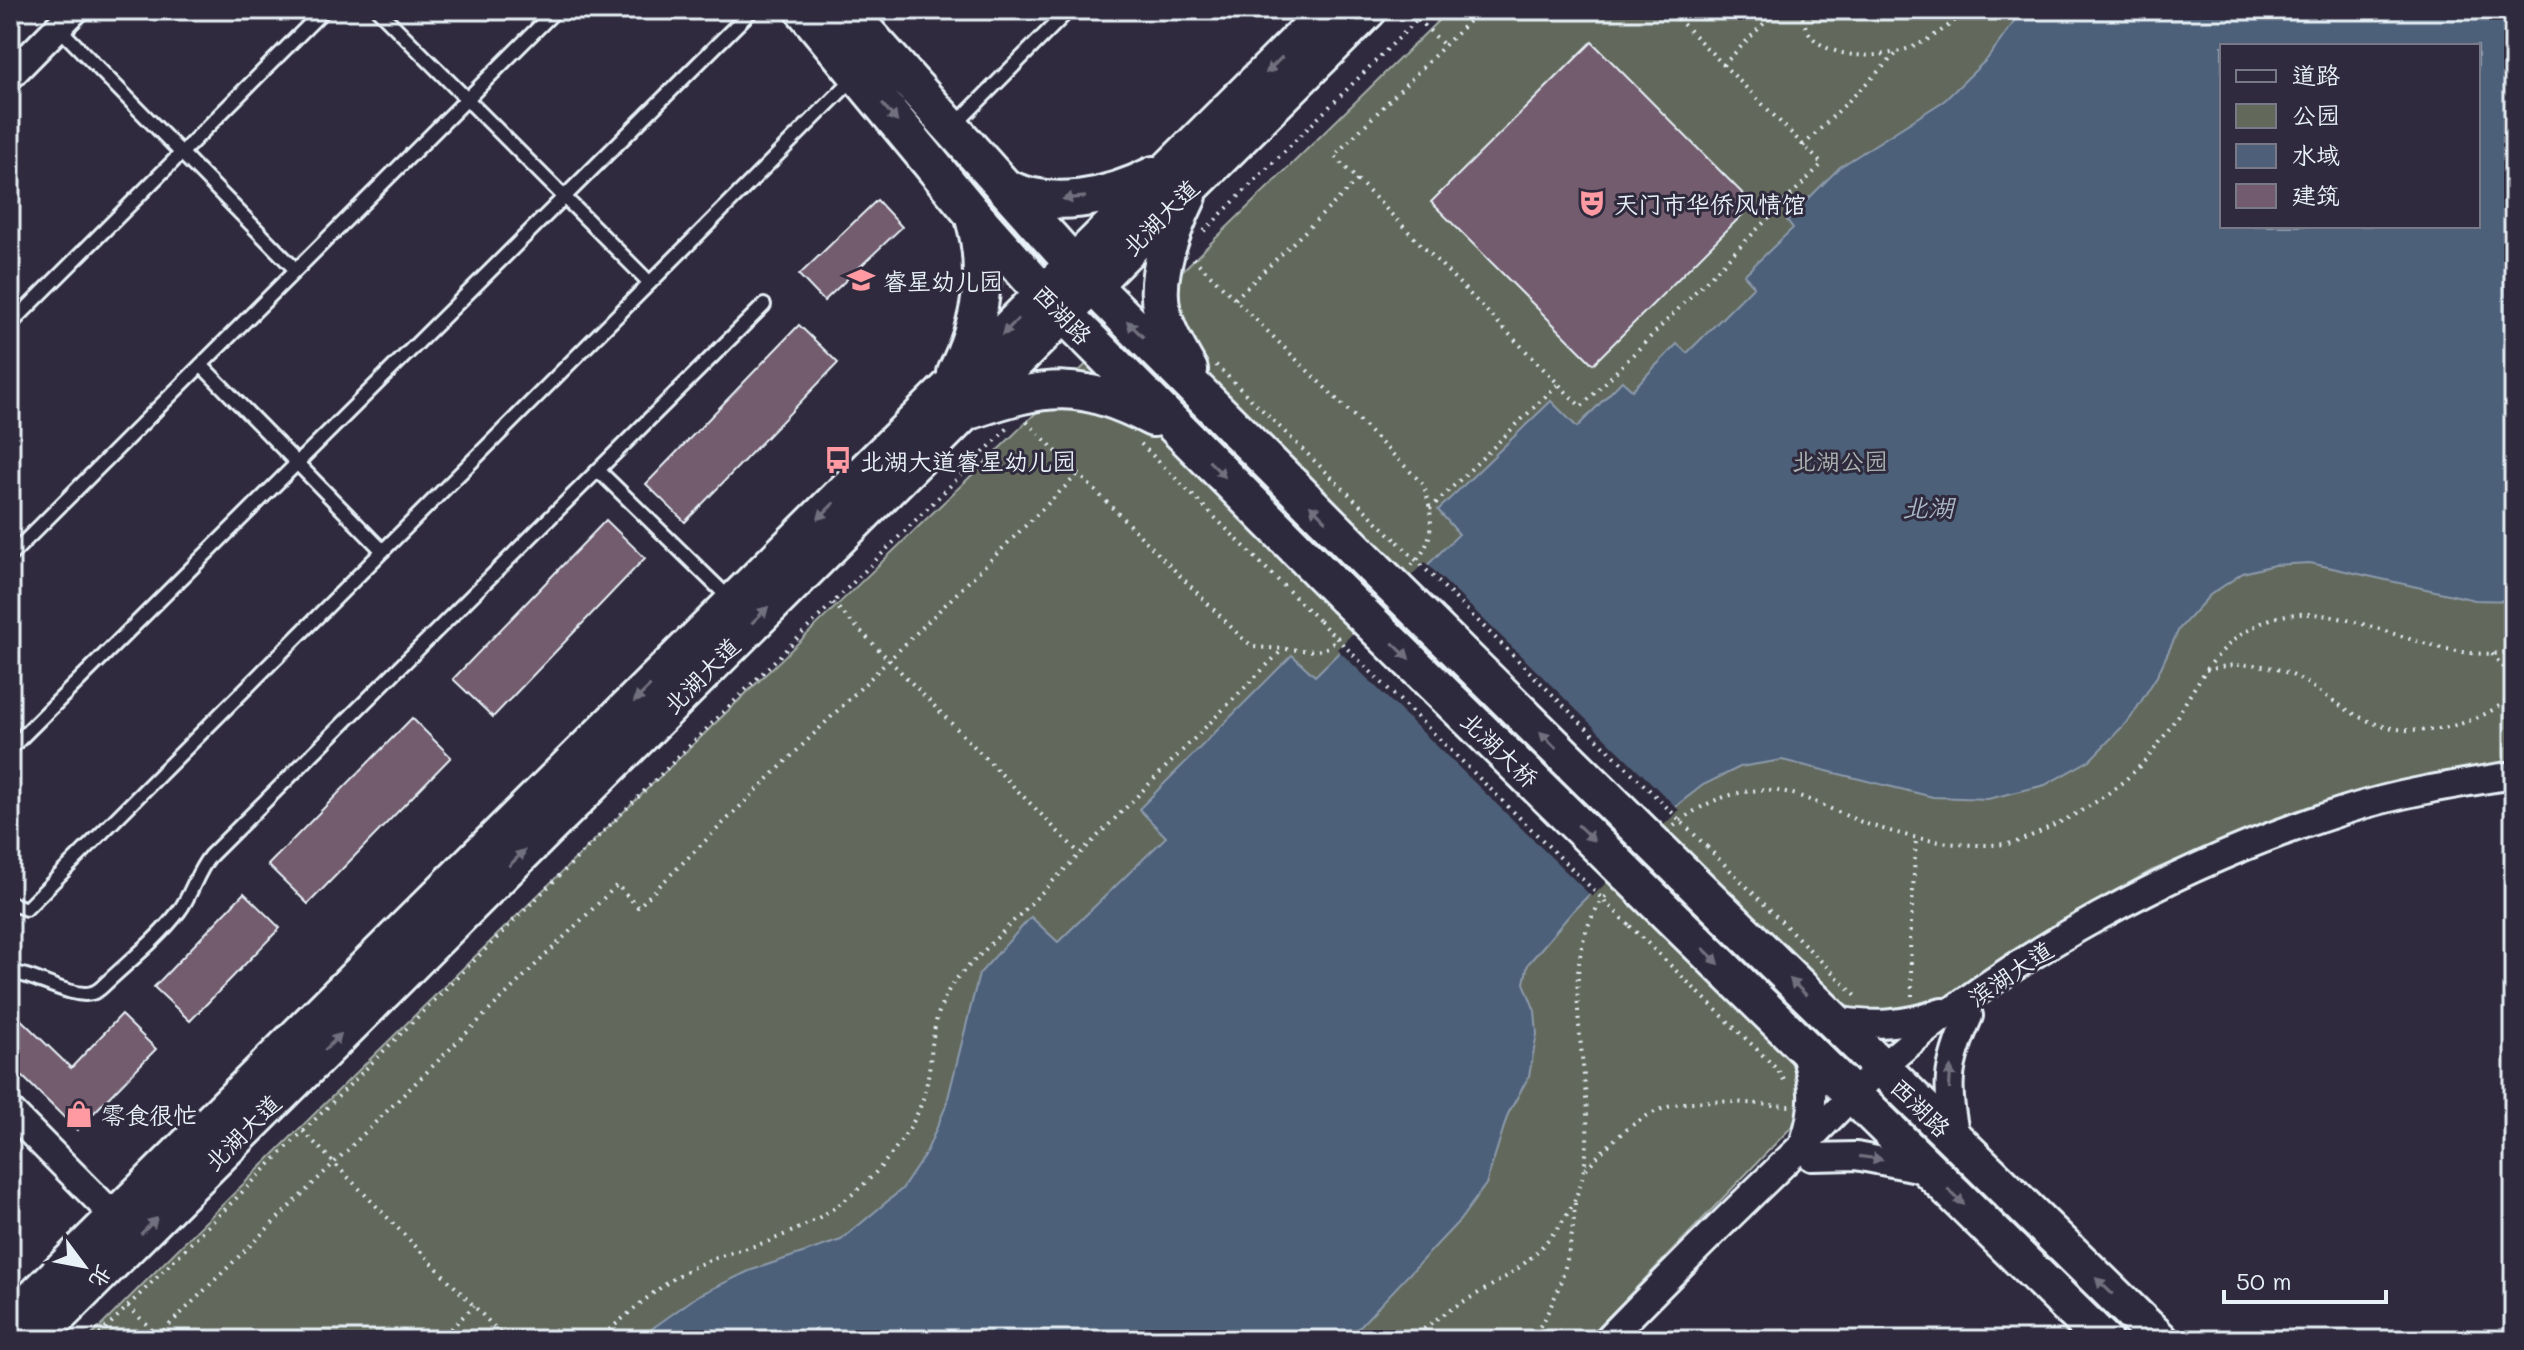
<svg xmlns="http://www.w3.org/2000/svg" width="2524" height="1350" font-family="Mali,'LXGW WenKai TC',sans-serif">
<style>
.green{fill:#62695b;stroke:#a5adaa;stroke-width:2;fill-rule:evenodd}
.water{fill:#4e6079;stroke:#8c9aac;stroke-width:2;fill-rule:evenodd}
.pier{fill:#2f2a3d}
.building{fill:#725b6e;stroke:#e8f1f8;stroke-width:2}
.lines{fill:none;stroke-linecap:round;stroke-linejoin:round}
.service-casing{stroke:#e8f1f8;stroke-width:18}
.minor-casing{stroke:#e8f1f8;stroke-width:32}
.secondary-casing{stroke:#e8f1f8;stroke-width:42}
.path{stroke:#e8f1f8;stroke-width:4;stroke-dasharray:2 6;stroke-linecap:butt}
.service{stroke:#2f2a3d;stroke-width:12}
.minor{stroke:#2f2a3d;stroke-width:26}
.secondary{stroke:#2f2a3d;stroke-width:36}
.secondary-bridge-casing{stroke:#e8f1f8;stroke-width:42;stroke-linecap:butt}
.path-bridge{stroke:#e8f1f8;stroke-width:4;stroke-dasharray:2 6;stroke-linecap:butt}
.secondary-bridge{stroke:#2f2a3d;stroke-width:36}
.oneway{fill:#70707e}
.labels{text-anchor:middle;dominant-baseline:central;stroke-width:6;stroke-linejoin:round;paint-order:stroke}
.poi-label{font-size:24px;fill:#e8f1f8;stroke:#2f2a3d;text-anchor:start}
.street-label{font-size:24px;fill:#e8f1f8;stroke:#2f2a3d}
.park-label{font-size:24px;fill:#acb4b1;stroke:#2f2a3d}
.water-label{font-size:26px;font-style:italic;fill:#aab7c5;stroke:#2f2a3d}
</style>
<rect width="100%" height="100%" fill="#2f2a3d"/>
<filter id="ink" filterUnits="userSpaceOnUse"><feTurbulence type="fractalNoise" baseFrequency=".0125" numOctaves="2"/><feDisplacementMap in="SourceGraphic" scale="16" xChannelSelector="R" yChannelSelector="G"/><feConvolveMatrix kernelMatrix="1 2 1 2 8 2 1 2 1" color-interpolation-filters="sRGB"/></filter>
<g filter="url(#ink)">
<path class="green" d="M1449 10H2514V764L2351 796 2242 833 2151 871 2050 927 1859 1057 1586 1340H87C535 890 997 456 1449 10ZM2222 46H2478V226H2222Z"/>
<path class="water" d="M2023 10H2514V601L2475 600 2310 563 2274 565 2243 573 2210 595 2179 629 2157 676 2130 719 2090 760 2045 785 1988 799 1933 797 1782 760 1740 767 1703 785 1680 803 1573 911 1528 964 1524 983 1535 1011 1537 1034 1529 1076 1508 1114 1486 1184 1460 1220 1347 1340H636L699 1295 749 1271 841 1240 902 1189 926 1153 946 1106 979 974 1031 917 1058 942 1166 837 1139 809 1292 655 1315 676 1459 534 1438 510 1551 401 1577 427 1622 381 1632 390 1677 344 1687 353 1754 286 1744 275 1793 228 1787 220 1840 167 1945 100 1987 59ZM2222 46H2478V226H2222Z"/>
<path class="pier" d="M1425 562 1679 810 1592 897 1337 649Z"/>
<path class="building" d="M1592 42 1753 204 1593 364 1431 202Z
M877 200 902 227 824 301 799 275Z
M799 325 838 363 685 522 646 484Z
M606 520 645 558 493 717 453 679Z
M412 718 451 757 308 904 268 865Z
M244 893 280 928 190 1021 154 987Z
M10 1009 71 1068 121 1015 156 1049 77 1130 10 1064Z"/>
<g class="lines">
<g class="service-casing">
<path id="service" d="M378 10 650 283
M58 27 296 270
M953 127 1069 10
M10 325 324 10
M201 365 383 551
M599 471 731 600
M10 556 556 10
M10 749 752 10
M10 903 26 909 855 77
M10 972C33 974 72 999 92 993 96 992 100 989 103 986 128 962 158 939 179 911 192 894 196 873 210 856L764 305"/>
</g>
<g class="minor-casing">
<path id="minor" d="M10 76 75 10
M1831 1020C1874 1026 1901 1026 1942 1012
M1803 1048C1814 1080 1816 1109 1804 1141
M10 1111 115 1217
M1957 1143C1946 1087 1945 1069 1969 1016
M1812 1157 1856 1156 1928 1170
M1607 1340C1671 1274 1737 1208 1804 1144 1830 1119 1854 1092 1881 1068 2008 955 2182 862 2343 811 2398 793 2456 784 2514 775"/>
</g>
<g class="secondary-casing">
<path id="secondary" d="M804 10 972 213 1044 294 1345 597
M846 10 1092 285 1374 568
M1004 187C1051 211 1109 198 1154 175
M1188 196C1172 229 1153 275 1162 312 1167 333 1179 352 1189 370
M956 373C981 322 990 273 974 218
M972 410C1047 384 1081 381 1153 418
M1683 873 2160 1340
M1655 901 2103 1340
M10 1322 1329 10
M34 1340 1368 10"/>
</g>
<path class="path" d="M1480 10 1334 156 1581 407 1822 164 1669 10
M1800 10C1803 20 1806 31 1813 38 1838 63 1893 58 1921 43 1938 34 1953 23 1967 10
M1418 19 1445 46
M1723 65 1777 10
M1803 146 1898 52
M1204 231 1427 10
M1193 258 1423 484C1434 514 1436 542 1412 565
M1235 299 1358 180
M1216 365 1398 542
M1027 422 1243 639 1254 647 1316 651 1325 649 1344 633
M1141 444 1319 621
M1430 509 1558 384
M833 603 1080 854
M2492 654 2514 679
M2206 670C2228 665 2250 662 2273 668 2305 676 2329 701 2358 716 2408 743 2472 730 2514 695
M1674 826C1703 801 1742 786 1780 791 1804 794 1845 817 1870 825 1917 840 1958 848 2007 844 2022 842 2038 832 2052 826 2091 808 2131 781 2157 746 2192 700 2205 650 2261 623 2336 587 2430 670 2514 651
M1707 847 1858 998
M1630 926 1777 1069 1786 1083
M1912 996 1910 941 1916 839
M303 1131 507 1340
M1586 1169C1609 1143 1636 1116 1671 1106 1704 1096 1755 1105 1791 1106
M128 1306 162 1340
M158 1336 617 885 638 907 1078 474
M94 1340 1007 429
M439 1340 474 1306
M597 1340C628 1315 659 1284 694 1267 718 1255 744 1250 769 1241 814 1224 853 1200 884 1163 897 1147 913 1126 920 1107 938 1059 923 1025 956 979L1282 650
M1412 1340C1447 1305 1480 1296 1517 1269 1537 1255 1566 1222 1575 1199 1615 1107 1538 971 1609 892
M1531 1340C1560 1299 1572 1253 1575 1203"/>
<use href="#service" class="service"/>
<use href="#minor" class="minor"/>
<use href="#secondary" class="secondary"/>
<g class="secondary-bridge-casing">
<path id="secondary-bridge" d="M1374 568 1683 873
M1345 597 1655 901"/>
</g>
<path class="path-bridge" d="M1398 542 1707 847
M1319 621 1630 926"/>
<use href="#secondary-bridge" class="secondary-bridge"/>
</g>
<defs><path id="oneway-solid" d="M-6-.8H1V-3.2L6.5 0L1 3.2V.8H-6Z" transform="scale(2)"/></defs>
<g class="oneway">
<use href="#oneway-solid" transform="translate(1274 65) rotate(135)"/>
<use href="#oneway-solid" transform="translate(890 113) rotate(50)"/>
<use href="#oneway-solid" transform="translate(1074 198) rotate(175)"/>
<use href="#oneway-solid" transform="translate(1010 327) rotate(135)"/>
<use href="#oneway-solid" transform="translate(1135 329) rotate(-135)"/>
<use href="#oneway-solid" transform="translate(1217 469) rotate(45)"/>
<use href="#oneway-solid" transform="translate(826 511) rotate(135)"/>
<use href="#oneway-solid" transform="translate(1318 513) rotate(-135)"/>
<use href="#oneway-solid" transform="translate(760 615) rotate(-45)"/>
<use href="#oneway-solid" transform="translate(1401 651) rotate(44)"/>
<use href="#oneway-solid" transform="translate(642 694) rotate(135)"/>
<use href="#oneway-solid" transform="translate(1548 740) rotate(-135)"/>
<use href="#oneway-solid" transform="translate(1586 833) rotate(44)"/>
<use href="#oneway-solid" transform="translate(517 858) rotate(-45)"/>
<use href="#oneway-solid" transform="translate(1711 956) rotate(45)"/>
<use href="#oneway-solid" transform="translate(1798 987) rotate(-135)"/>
<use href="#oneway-solid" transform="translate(333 1042) rotate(-45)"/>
<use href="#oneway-solid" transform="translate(1950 1078) rotate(-87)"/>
<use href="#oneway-solid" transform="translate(1871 1158) rotate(8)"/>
<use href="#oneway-solid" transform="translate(1956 1197) rotate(44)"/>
<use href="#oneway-solid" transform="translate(149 1226) rotate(-45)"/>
<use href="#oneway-solid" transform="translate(2104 1286) rotate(-136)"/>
</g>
</g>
<defs>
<g id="theatre-bare" transform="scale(2.16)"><path d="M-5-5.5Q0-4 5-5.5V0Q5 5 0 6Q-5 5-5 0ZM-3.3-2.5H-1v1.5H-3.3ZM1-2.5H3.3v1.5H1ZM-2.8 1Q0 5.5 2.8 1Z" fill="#ff9aa2" stroke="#2f2a3d" stroke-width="2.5" paint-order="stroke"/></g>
<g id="school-bare" transform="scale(2.16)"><path d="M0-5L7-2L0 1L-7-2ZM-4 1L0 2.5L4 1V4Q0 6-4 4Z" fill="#ff9aa2" stroke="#2f2a3d" stroke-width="2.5" paint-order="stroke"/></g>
<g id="bus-bare" transform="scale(2.16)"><path d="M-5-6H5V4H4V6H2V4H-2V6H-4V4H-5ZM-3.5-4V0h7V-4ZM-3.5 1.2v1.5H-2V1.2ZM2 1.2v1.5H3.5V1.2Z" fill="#ff9aa2" stroke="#2f2a3d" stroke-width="2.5" paint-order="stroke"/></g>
<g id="shop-bare" transform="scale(2.16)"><path d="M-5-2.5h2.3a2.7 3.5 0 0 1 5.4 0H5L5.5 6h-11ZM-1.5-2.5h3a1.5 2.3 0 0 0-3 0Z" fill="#ff9aa2" stroke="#2f2a3d" stroke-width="2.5" paint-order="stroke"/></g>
</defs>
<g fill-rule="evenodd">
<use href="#theatre-bare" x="1592" y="203"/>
<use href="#school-bare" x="861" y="280"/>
<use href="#bus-bare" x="838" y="460"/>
<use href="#shop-bare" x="79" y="1114"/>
</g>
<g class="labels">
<g class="poi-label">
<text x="1614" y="203">天门市华侨风情馆</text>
<text x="883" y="280">睿星幼儿园</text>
<text x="860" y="460">北湖大道睿星幼儿园</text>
<text x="101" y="1114">零食很忙</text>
</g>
<g class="street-label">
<text transform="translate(1160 217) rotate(-45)">北湖大道</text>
<text transform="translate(1063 314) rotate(46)">西湖路</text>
<text transform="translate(701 675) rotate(-45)">北湖大道</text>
<text transform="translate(1500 749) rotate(44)">北湖大桥</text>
<text transform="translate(2010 973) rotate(-34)">滨湖大道</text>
<text transform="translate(1921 1107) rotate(44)">西湖路</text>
<text transform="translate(242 1132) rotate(-45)">北湖大道</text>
</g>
<g class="park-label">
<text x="1840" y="460">北湖公园</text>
</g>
<g class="water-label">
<text x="1928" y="507">北湖</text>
</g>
</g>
<rect width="2524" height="1350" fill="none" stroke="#2f2a3d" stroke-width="40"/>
<rect x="20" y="20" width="2484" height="1310" fill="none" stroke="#e8f1f8" stroke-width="3" filter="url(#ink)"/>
<rect x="2220" y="44" width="260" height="184" fill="#2f2a3d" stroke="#797a88" stroke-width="2"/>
<rect x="2236" y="70" width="40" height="12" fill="#2f2a3d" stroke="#797a88" stroke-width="2"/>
<text x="2292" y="84" font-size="24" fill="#e8f1f8">道路</text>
<rect x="2236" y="104" width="40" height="24" fill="#62695b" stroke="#797a88" stroke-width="2"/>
<text x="2292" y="124" font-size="24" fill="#e8f1f8">公园</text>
<rect x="2236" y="144" width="40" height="24" fill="#4e6079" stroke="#797a88" stroke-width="2"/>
<text x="2292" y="164" font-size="24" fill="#e8f1f8">水域</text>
<rect x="2236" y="184" width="40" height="24" fill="#725b6e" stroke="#797a88" stroke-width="2"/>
<text x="2292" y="204" font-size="24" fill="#e8f1f8">建筑</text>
<g transform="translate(84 1266) rotate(122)" stroke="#2f2a3d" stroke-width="6" paint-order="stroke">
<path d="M0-6L14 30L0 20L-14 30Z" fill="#e8f1f8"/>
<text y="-12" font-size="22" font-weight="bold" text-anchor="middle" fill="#e8f1f8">北</text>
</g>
<path d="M2224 1290v12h162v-12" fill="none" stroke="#e8f1f8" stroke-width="4"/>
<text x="2236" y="1290" font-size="24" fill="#e8f1f8" stroke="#2f2a3d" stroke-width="6" paint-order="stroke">50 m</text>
</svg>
